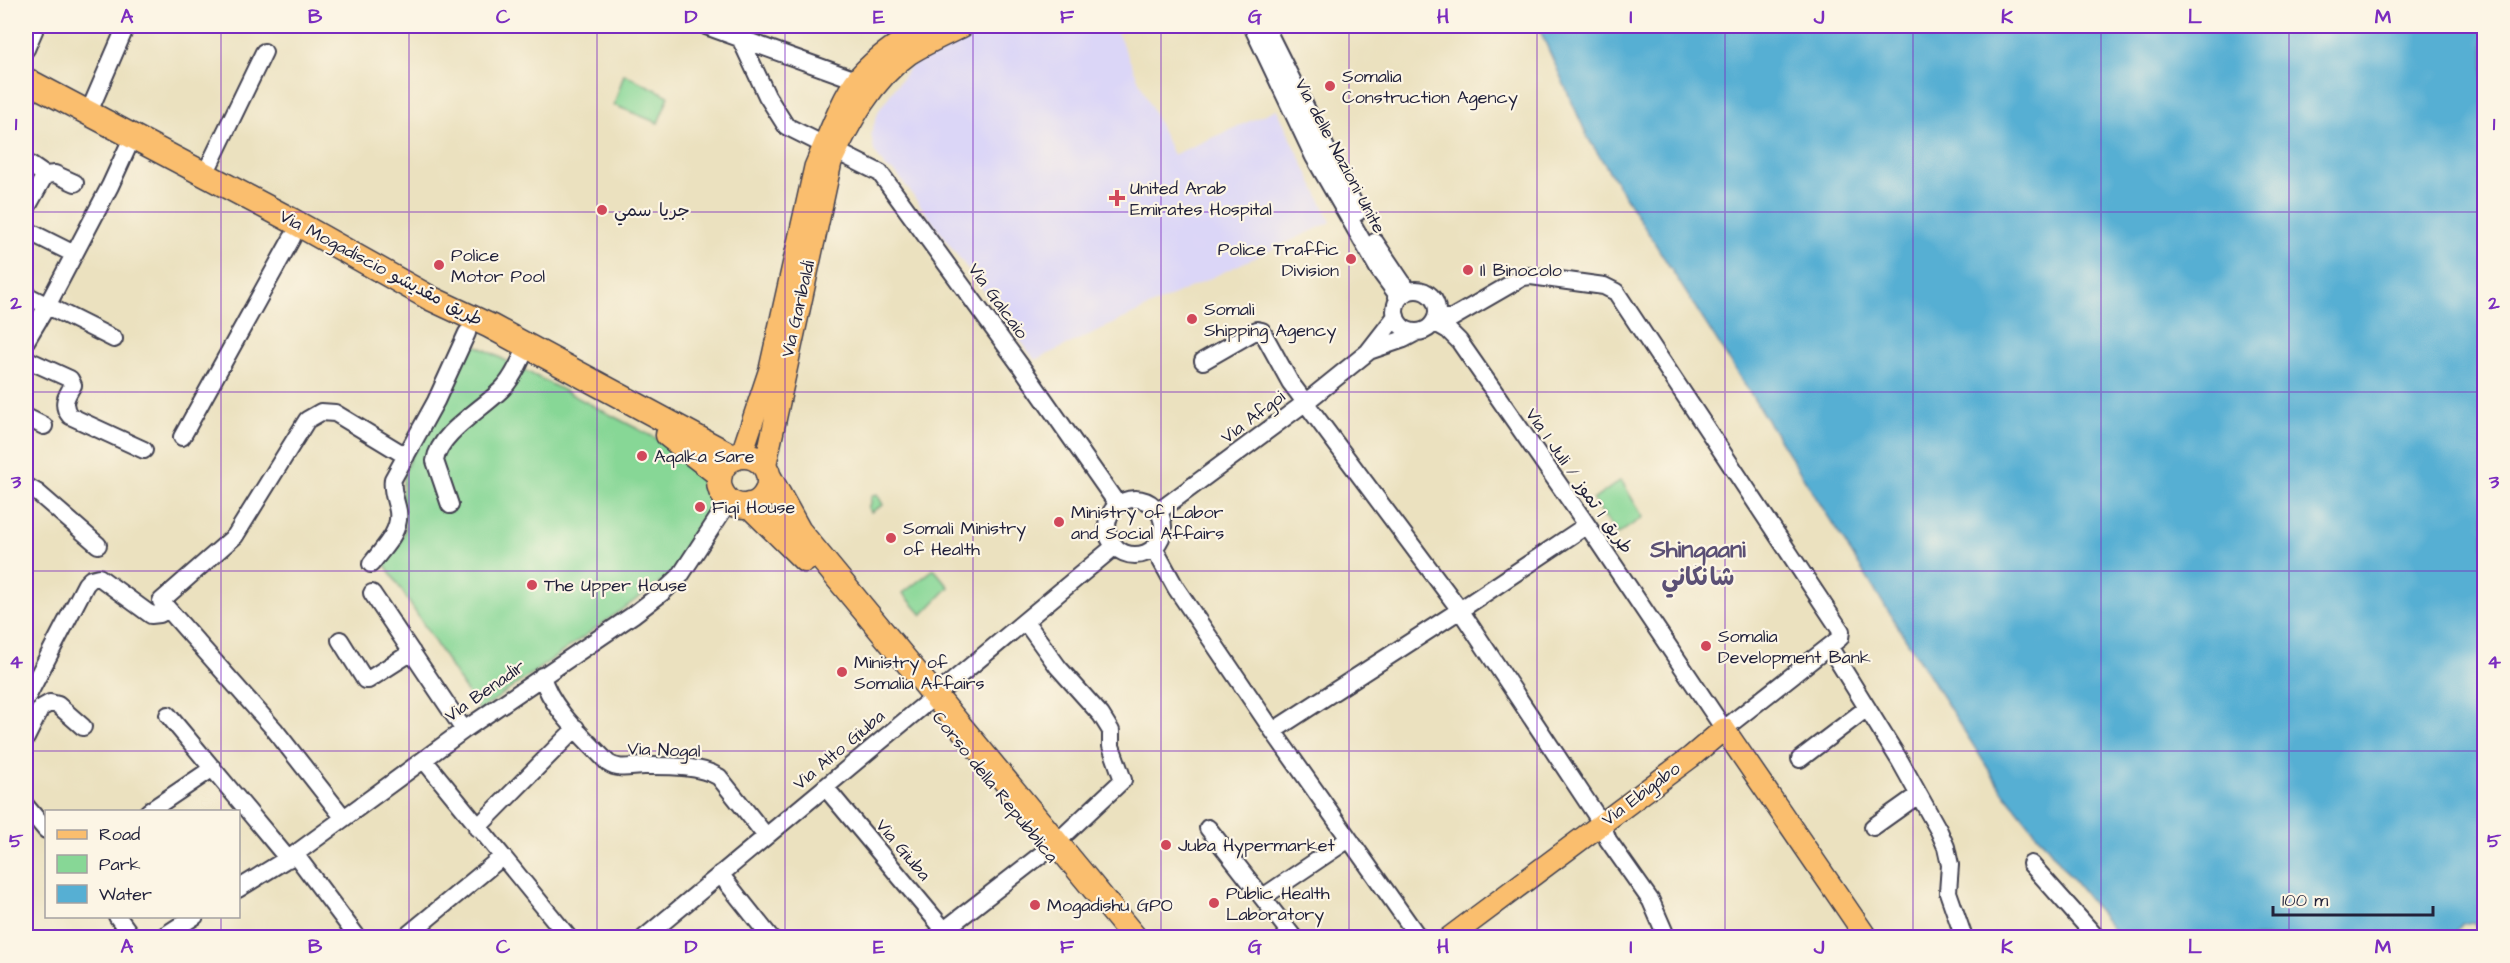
<svg xmlns="http://www.w3.org/2000/svg" width="2510" height="963" font-family="'Architects Daughter','Playpen Sans Arabic',sans-serif">
<style>
.built{fill:#dbd6f7}
.green{fill:#87d796;stroke:#547c68;stroke-width:1.5}
.water{fill:#56afd3;stroke:#3c6887;stroke-width:1.5}
.lines{fill:none;stroke-linecap:round;stroke-linejoin:round}
.minor-casing{stroke:#403f4f;stroke-width:20}
.major-casing{stroke:#403f4f;stroke-width:24}
.highway-casing{stroke:#403f4f;stroke-width:27}
.minor{stroke:#fff;stroke-width:16}
.major{stroke:#fabe6e;stroke-width:21}
.highway{stroke:#fabe6e;stroke-width:24}
.grid{fill:none;stroke:#7b2cbf;stroke-width:1.5;stroke-opacity:0.55}
.poi-dot{fill:#d1495b;stroke:#fcf5e5;stroke-width:2}
.labels{text-anchor:middle;dominant-baseline:central;stroke-width:4.5;stroke-linejoin:round;paint-order:stroke}
.poi-label{font-size:18px;fill:#22223b;stroke:#fcf5e5;text-anchor:start}
.street-label{font-size:18px;fill:#22223b;stroke:#fcf5e5}
.district-label{font-size:24px;font-weight:bold;fill:#5b5075;stroke:#fcf5e5}
.neatline{fill:none;stroke:#7b2cbf;stroke-width:2}
.grid-label{font-size:20px;text-anchor:middle;font-weight:bold;fill:#7b2cbf}
</style>
<rect width="100%" height="100%" fill="#fcf5e5"/>
<filter id="ink" filterUnits="userSpaceOnUse"><feTurbulence type="fractalNoise" baseFrequency=".0167" numOctaves="2"/><feDisplacementMap in="SourceGraphic" scale="12" xChannelSelector="R" yChannelSelector="G"/><feConvolveMatrix kernelMatrix="1 2 1 2 8 2 1 2 1" color-interpolation-filters="sRGB"/></filter>
<filter id="wash" filterUnits="userSpaceOnUse"><feTurbulence type="fractalNoise" baseFrequency=".008" numOctaves="4" result="noise"/><feDisplacementMap in="SourceGraphic" scale="24" xChannelSelector="R" yChannelSelector="G"/><feGaussianBlur stdDeviation="1.35" result="paint"/><feColorMatrix in="noise" values="0 0 0 0 0 0 0 0 0 0 0 0 0 0 0 0 0 1.4 0 .05"/><feComposite in="paint" operator="in"/></filter>
<g filter="url(#wash)">
<rect width="100%" height="100%" fill="#ebe1bf"/>
<path class="built" d="M996 26H1114L1173 155 1277 109 1331 222 1035 360 897 174 885 167 874 151 871 133 879 110 913 63Z"/>
<path class="green" d="M624 74 669 96 658 123 614 105Z
M470 342 661 441 713 483 721 500 684 561 668 577 479 711 384 563 398 547 405 530 402 496 404 474 410 458 444 405Z
M1621 480 1643 517 1617 535 1593 500Z
M877 494 883 505 871 512 868 508 871 503V497Z
M934 569 949 587 922 615 903 593Z"/>
<path class="water" d="M1538 26H2484V935L2473 922 2462 924 2456 933 2449 938 2119 937 2001 789 1588 138Z"/>
</g>
<g filter="url(#ink)">
<g class="lines">
<g class="minor-casing">
<path id="minor" d="M706 26 856 80
M1252 26 1314 157 1379 270 1396 293 1398 300
M1265 26 1358 212
M740 38 767 96 786 126 880 173 1020 365 1118 505
M26 49 36 26
M88 114 126 26
M26 162 45 175 55 174 75 183
M204 176 264 52
M26 209 45 175
M26 230 74 254
M1375 242 1408 291
M1395 311a21 21 0 1 1 42 0a21 21 0 1 1-42 0Z
M26 295 114 339
M1434 322 1448 330 1459 341 1587 525 1724 729 1840 638 1841 631 1837 625 1616 292 1604 286 1531 276 1523 277 1452 318H1436
M26 341 47 306 110 186 132 138
M1369 351 1404 339 1417 332
M26 359 70 379 73 385C66 396 61 405 70 416L144 450
M1203 361 1257 330 1262 331 1290 382 1460 610 1602 824 1608 840 1651 901 1667 938
M26 417 44 426
M182 437 292 238
M26 486 38 493 98 545
M1107 527a28 28 0 1 1 56 0a28 28 0 1 1-56 0Z
M450 505 435 461C439 432 485 408 504 387 514 376 521 360 527 346
M1159 511 1306 402 1368 352 1396 316
M1154 548 1176 588 1273 731 1419 938
M371 564C383 548 401 532 398 511 396 500 391 491 393 479L436 401 467 333
M372 593 464 730
M340 640 365 680H368L412 652
M1830 648 1900 761 1939 831 1946 847 1950 865 1948 892 1964 938
M542 676C551 709 585 738 608 763 620 771 631 766 645 766 667 766 699 765 719 777L766 836
M26 699 86 584 91 579 99 577 151 615 160 614 168 609
M168 715 288 859
M1273 731 1460 610 1587 525
M26 738 41 708 50 703 58 705 83 727
M1800 759 1867 708
M424 760 569 938
M825 787 950 937
M26 806 46 830
M148 812 213 768
M343 817 274 729 161 601 235 536 307 420 321 412 335 413 406 456
M1873 827 1918 795
M477 828 576 728
M1208 828 1294 938
M295 854 358 938
M2031 864 2097 938
M720 874 771 938
M238 889 295 854 464 730 633 615 663 592 680 576 729 501
M1263 897 1349 839
M117 916 133 938
M161 938 195 916
M404 938 502 857
M644 938 1115 546
M934 938 1056 843 1123 780 1111 746V731L1101 715 1058 667 1025 621"/>
</g>
<g class="major-casing">
<path id="major" d="M741 456 770 369 815 167C825 144 843 95 858 78 878 55 902 40 929 26
M765 467 831 162C850 122 871 81 909 54 926 43 945 35 963 26
M1449 938 1691 757 1724 729 1867 938"/>
</g>
<g class="highway-casing">
<path id="highway" d="M26 80 291 220 430 298 490 326 735 458
M668 435 720 475
M719 481a25 25 0 1 1 50 0a25 25 0 1 1-50 0Z
M768 475 799 531 1135 938
M749 505 805 560"/>
</g>
<use href="#minor" class="minor"/>
<use href="#major" class="major"/>
<use href="#highway" class="highway"/>
</g>
</g>
<path class="grid" d="M221 26V812M409 26V938M597 26V938M785 26V938M973 26V938M1161 26V938M1349 26V938M1537 26V938M1725 26V938M1913 26V938M2101 26V938M2289 26V938M26 212H2484M26 392H2484M26 571H2484M26 751H2484M221 916V938"/>
<g class="poi-dot">
<circle cx="1330" cy="86" r="6"/>
<path d="M1114 189h6v6h6v6h-6v6h-6v-6h-6v-6h6z"/>
<circle cx="602" cy="210" r="6"/>
<circle cx="1351" cy="259" r="6"/>
<circle cx="439" cy="265" r="6"/>
<circle cx="1468" cy="270" r="6"/>
<circle cx="1192" cy="319" r="6"/>
<circle cx="642" cy="456" r="6"/>
<circle cx="700" cy="507" r="6"/>
<circle cx="1059" cy="522" r="6"/>
<circle cx="891" cy="538" r="6"/>
<circle cx="532" cy="585" r="6"/>
<circle cx="1706" cy="646" r="6"/>
<circle cx="842" cy="672" r="6"/>
<circle cx="1166" cy="845" r="6"/>
<circle cx="1214" cy="903" r="6"/>
<circle cx="1035" cy="905" r="6"/>
</g>
<g class="labels">
<g class="poi-label">
<text x="1342" y="76">Somalia<tspan x="1342" dy="21">Construction Agency</tspan></text>
<text x="1130" y="188">United Arab<tspan x="1130" dy="21">Emirates Hospital</tspan></text>
<text x="614" y="210">جريا سمي</text>
<text x="1339" y="249" text-anchor="end">Police Traffic<tspan x="1339" dy="21">Division</tspan></text>
<text x="451" y="255">Police<tspan x="451" dy="21">Motor Pool</tspan></text>
<text x="1480" y="270">Il Binocolo</text>
<text x="1204" y="309">Somali<tspan x="1204" dy="21">Shipping Agency</tspan></text>
<text x="654" y="456">Aqalka Sare</text>
<text x="712" y="507">Fiqi House</text>
<text x="1071" y="512">Ministry of Labor<tspan x="1071" dy="21">and Social Affairs</tspan></text>
<text x="903" y="528">Somali Ministry<tspan x="903" dy="21">of Health</tspan></text>
<text x="544" y="585">The Upper House</text>
<text x="1718" y="636">Somalia<tspan x="1718" dy="21">Development Bank</tspan></text>
<text x="854" y="662">Ministry of<tspan x="854" dy="21">Somalia Affairs</tspan></text>
<text x="1178" y="845">Juba Hypermarket</text>
<text x="1226" y="893">Public Health<tspan x="1226" dy="21">Laboratory</tspan></text>
<text x="1047" y="905">Mogadishu GPO</text>
</g>
<g class="street-label">
<text transform="translate(1340 156) rotate(62)">Via delle Nazioni Unite</text>
<text transform="translate(381 268) rotate(28)">Via Mogadiscio طريق مقديشو</text>
<text transform="translate(998 301) rotate(54)">Via Galcaio</text>
<text transform="translate(798 309) rotate(-77)">Via Garibaldi</text>
<text transform="translate(1253 417) rotate(-37)">Via Afgoi</text>
<text transform="translate(1579 481) rotate(55)">Via 1 Juli / طريق 1 تموز</text>
<text transform="translate(485 691) rotate(-35)">Via Benadir</text>
<text transform="translate(664 750) rotate(2)">Via Nogal</text>
<text transform="translate(839 750) rotate(-40)">Via Alto Giuba</text>
<text transform="translate(995 787) rotate(51)">Corso della Repubblica</text>
<text transform="translate(1641 794) rotate(-37)">Via Ebigabo</text>
<text transform="translate(903 850) rotate(50)">Via Giuba</text>
</g>
<g class="district-label">
<text x="1698" y="550">Shingaani<tspan x="1698" dy="28">شانكاني</tspan></text>
</g>
</g>
<rect width="2510" height="963" fill="none" stroke="#fcf5e5" stroke-width="66"/>
<rect x="45" y="810" width="195" height="108" fill="#fcf5e5" stroke="#a5a1a1" stroke-width="1.5"/>
<rect x="57" y="830" width="30" height="9" fill="#fabe6e" stroke="#a5a1a1" stroke-width="1.5"/>
<text x="99" y="840" font-size="18" fill="#22223b">Road</text>
<rect x="57" y="855" width="30" height="18" fill="#87d796" stroke="#a5a1a1" stroke-width="1.5"/>
<text x="99" y="870" font-size="18" fill="#22223b">Park</text>
<rect x="57" y="885" width="30" height="18" fill="#56afd3" stroke="#a5a1a1" stroke-width="1.5"/>
<text x="99" y="900" font-size="18" fill="#22223b">Water</text>
<path d="M2273 906v9h160v-9" fill="none" stroke="#22223b" stroke-width="3"/>
<text x="2282" y="906" font-size="18" fill="#22223b" stroke="#fcf5e5" stroke-width="4.5" paint-order="stroke">100 m</text>
<rect x="33" y="33" width="2444" height="897" class="neatline"/>
<g class="grid-label">
<text x="127" y="23">A</text>
<text x="315" y="23">B</text>
<text x="503" y="23">C</text>
<text x="691" y="23">D</text>
<text x="879" y="23">E</text>
<text x="1067" y="23">F</text>
<text x="1255" y="23">G</text>
<text x="1443" y="23">H</text>
<text x="1631" y="23">I</text>
<text x="1819" y="23">J</text>
<text x="2007" y="23">K</text>
<text x="2195" y="23">L</text>
<text x="2383" y="23">M</text>
<text x="16" y="130">1</text>
<text x="2494" y="130">1</text>
<text x="16" y="309">2</text>
<text x="2494" y="309">2</text>
<text x="16" y="488">3</text>
<text x="2494" y="488">3</text>
<text x="16" y="668">4</text>
<text x="2494" y="668">4</text>
<text x="16" y="847">5</text>
<text x="2494" y="847">5</text>
<text x="127" y="953">A</text>
<text x="315" y="953">B</text>
<text x="503" y="953">C</text>
<text x="691" y="953">D</text>
<text x="879" y="953">E</text>
<text x="1067" y="953">F</text>
<text x="1255" y="953">G</text>
<text x="1443" y="953">H</text>
<text x="1631" y="953">I</text>
<text x="1819" y="953">J</text>
<text x="2007" y="953">K</text>
<text x="2195" y="953">L</text>
<text x="2383" y="953">M</text>
</g>
</svg>
